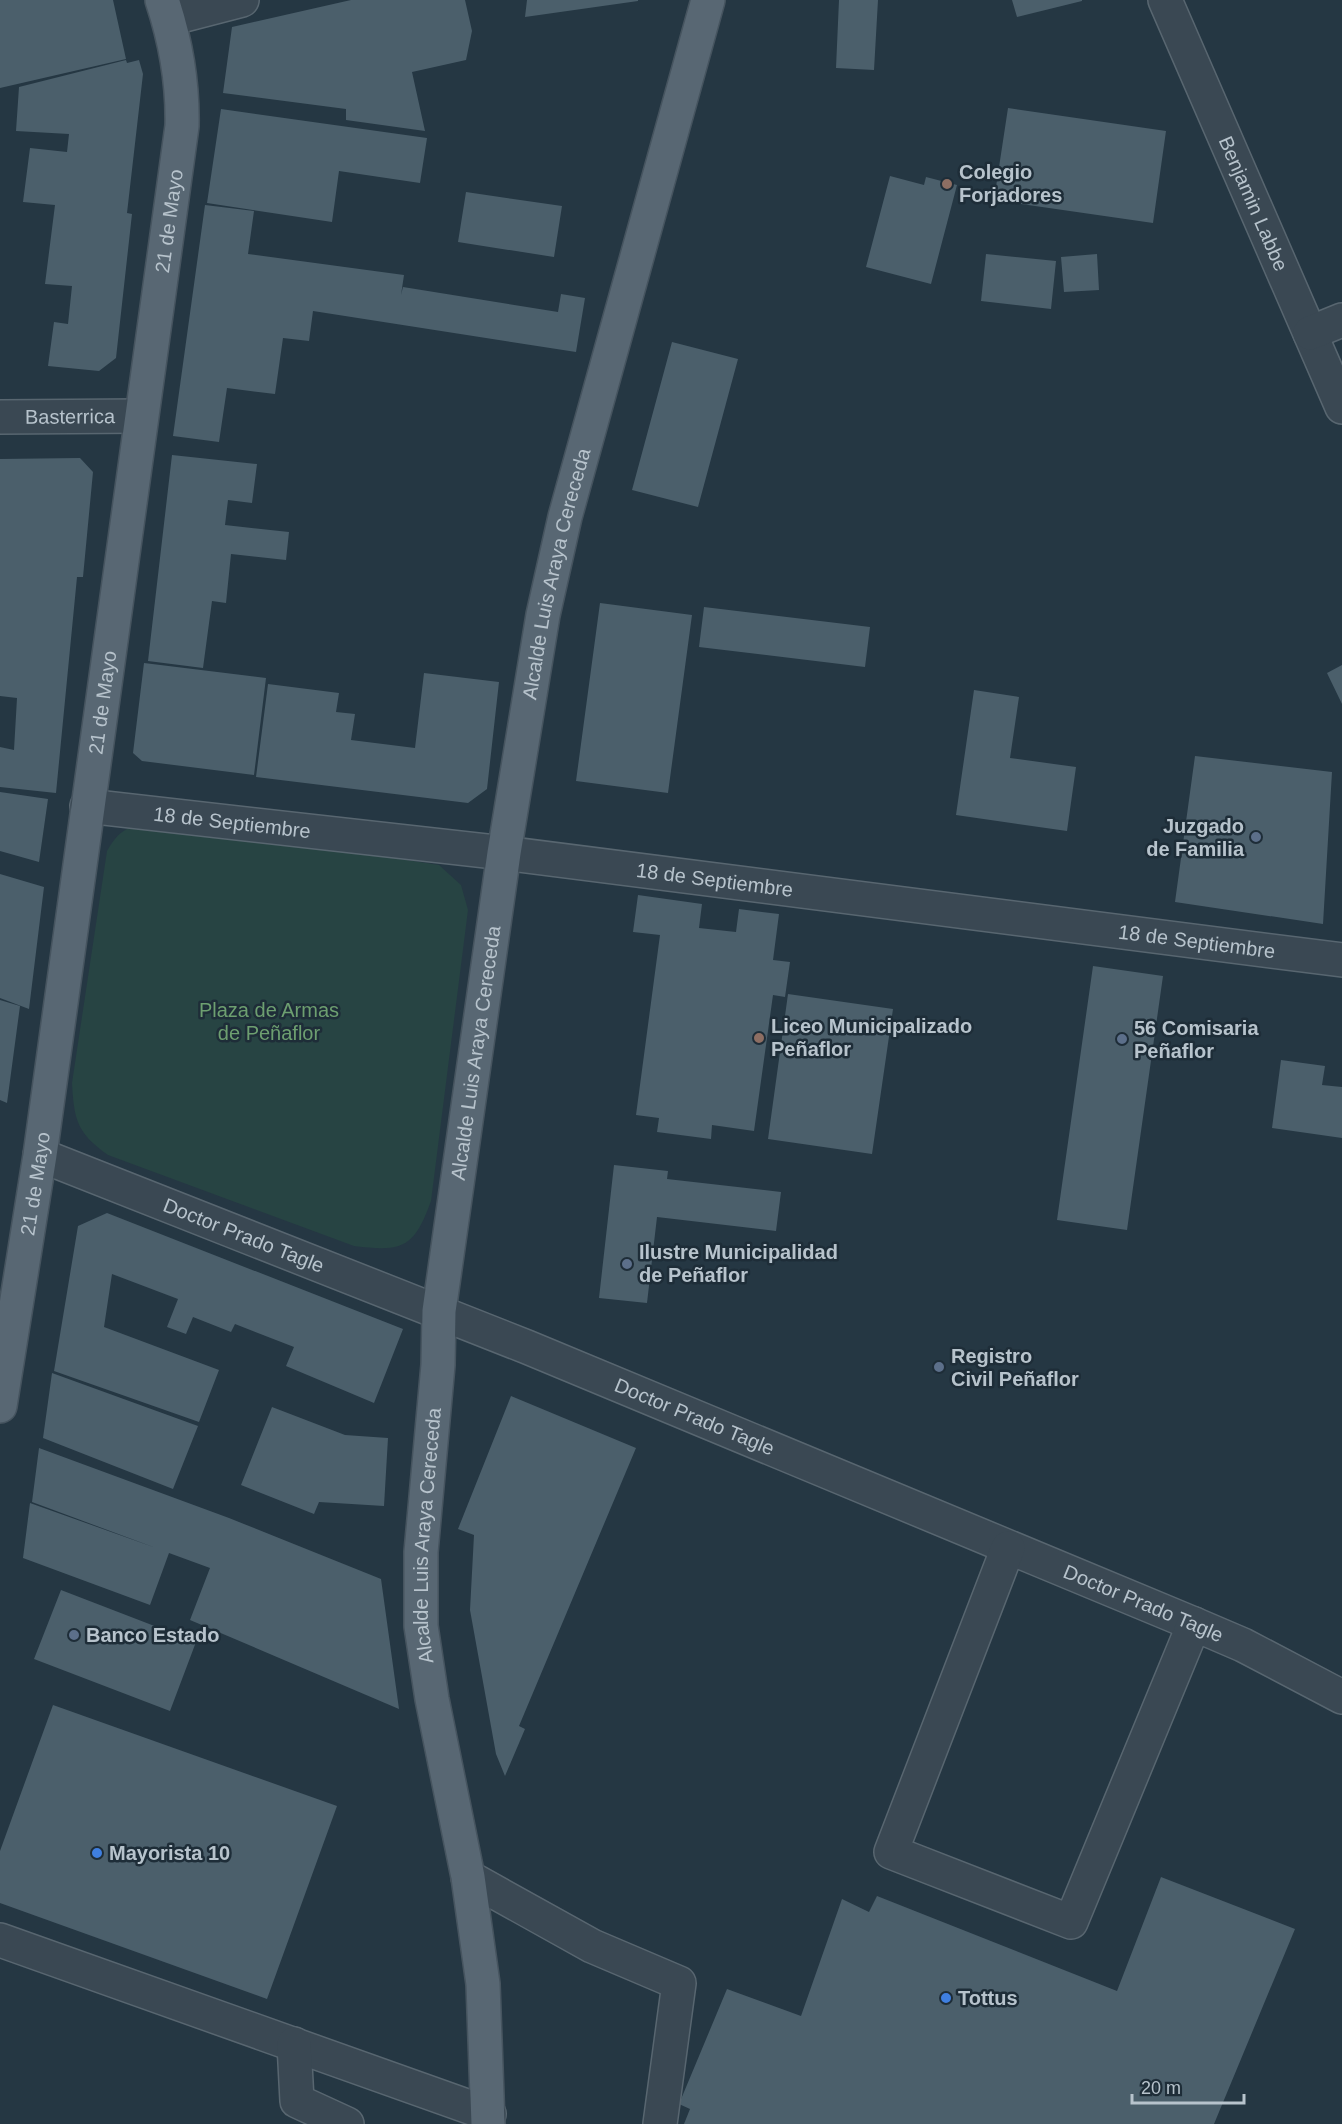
<svg xmlns="http://www.w3.org/2000/svg" width="1342" height="2124" font-family="Arial,sans-serif">
<style>
.green{fill:#274443}
.building{fill:#4b5f6b}
.lines{fill:none;stroke-linecap:round;stroke-linejoin:round}
.minor-casing{stroke:#586670;stroke-width:36}
.major-casing{stroke:#46545f;stroke-width:36}
.minor{stroke:#3a4853;stroke-width:33}
.major{stroke:#586773;stroke-width:33}
.education-dot{fill:#8d6e63;stroke:#1e2d38;stroke-width:2}
.service-dot{fill:#5c6f8a;stroke:#1e2d38;stroke-width:2}
.shop-dot{fill:#3f7fe0;stroke:#1e2d38;stroke-width:2}
.labels{text-anchor:middle;dominant-baseline:central;stroke-width:5;stroke-linejoin:round;paint-order:stroke}
.poi-label{font-size:20px;font-weight:bold;fill:#b7c3cc;stroke:#1e2d38;text-anchor:start}
.street-label{font-size:20px;fill:#b7c3cc;stroke:#1e2d38}
.park-label{font-size:20px;fill:#6d9f70;stroke:#1e2d38}
</style>
<rect width="100%" height="100%" fill="#253743"/>
<path class="green" d="M160 822 439 865 461 885 468 910 431 1201C414 1248 403 1252 354 1246L108 1155C77 1133 74 1120 72 1083L107 851C122 825 132 826 160 822Z"/>
<path class="building" d="M0 0H113L126 59 0 88Z
M351 0H465L472 31 466 60 412 72 425 131 346 120V109L223 93 232 27Z
M527 0H638V1L525 17Z
M839 0H878L874 70 836 68Z
M1012 0H1082V1L1017 17Z
M126 60 127 63 139 60 143 74 127 213 132 214 116 358 99 371 48 366 54 322 68 324 72 286 45 284 55 205 23 202 30 148 67 152 69 134 16 131 19 87Z
M1008 108 1166 131 1153 223 994 200Z
M221 109 427 138 420 183 339 171 332 222 207 203Z
M890 176 924 185 926 177 957 185 931 284 866 267Z
M466 192 562 206 554 257 458 242Z
M205 205 254 211 248 254 404 275 401 295 403 287 558 312 561 294 585 298 576 352 313 311 309 341 283 338 275 394 227 388 219 442 173 436Z
M986 254 1056 261 1051 309 981 301Z
M1097 254 1099 290 1064 292 1061 257Z
M672 342 738 359 698 507 632 490Z
M172 455 257 464 252 503 228 500 225 525 289 532 286 560 231 554 226 603 212 601 203 668 148 661Z
M80 458 93 472 83 577H77L56 793 0 787V747L14 750 17 698 0 696V459Z
M600 603 692 615 668 793 576 781Z
M704 607 870 627 865 667 699 647Z
M144 663 266 678 254 775 142 761 133 753Z
M1342 665V704L1327 673Z
M424 673 499 682 487 789 468 803 256 777 268 684 339 693 336 712 355 714 351 740 415 748Z
M974 690 1019 697 1010 758 1076 767 1067 831 956 815Z
M1195 756 1332 772 1323 924 1175 902Z
M0 792 48 799 39 862 0 851Z
M0 874 44 887 29 1009 0 998Z
M638 895 702 904 699 928 736 932 739 909 779 914 773 960 790 962 785 997 773 995 754 1131 712 1125 711 1139 657 1132 659 1118 636 1115 660 935 633 932Z
M1093 966 1163 976 1127 1230 1057 1220Z
M788 994 893 1009 872 1154 768 1139Z
M0 1000 20 1006 7 1103 0 1100Z
M1281 1060 1325 1066 1322 1085 1342 1087V1138L1272 1128Z
M614 1165 668 1171 667 1179 781 1192 776 1231 657 1217 647 1303 599 1298Z
M107 1213 403 1329 374 1403 286 1366 294 1347 235 1324 231 1332 193 1317 186 1334 167 1327 178 1299 112 1274 104 1327 219 1370 199 1422 54 1371 78 1226Z
M52 1373 198 1426 173 1489 43 1438Z
M511 1396 636 1448 519 1726 525 1729 505 1776 496 1754 470 1610 474 1535 458 1529Z
M272 1407 345 1435 388 1438 384 1506 319 1502 314 1514 241 1485Z
M39 1448 229 1518 381 1579 399 1709 190 1620 210 1568 169 1553 150 1605 23 1558 30 1503 156 1548 32 1502Z
M61 1590 196 1642 170 1711 34 1659Z
M53 1705 337 1806 267 1999 0 1903V1851Z
M1161 1877 1295 1929 1214 2124H684L690 2109 679 2104 727 1989 801 2016 842 1899 869 1912 877 1896 1117 1991Z"/>
<g class="lines">
<g class="minor-casing">
<g id="minor">
<path id="s1" d="M1165 0 1342 407"/>
<path d="M169 19 242 0"/>
<path d="M1310 333 1342 320"/>
<path id="s2" d="M0 417 141 416"/>
<path id="s3" d="M87 806 504 853 1342 960"/>
<path id="s4" d="M40 1155 527 1347 1194 1624 1243 1645 1342 1697"/>
<path d="M1008 1548 891 1852 1071 1922 1194 1624"/>
<path d="M468 1877 592 1946 679 1983 660 2124"/>
<path d="M0 1940 489 2114"/>
<path d="M294 2044 297 2101 347 2124"/>
</g>
</g>
<g class="major-casing">
<g id="major">
<path id="s5" d="M0 1406 40 1155 182 126C183 82 176 42 162 0"/>
<path id="s6" d="M488 2124 483 1984 468 1877 432 1699 421 1626V1552L438 1365 439 1311 504 853 543 615 565 517 708 0"/>
</g>
</g>
<use href="#minor" class="minor"/>
<use href="#major" class="major"/>
</g>
<g class="education-dot">
<circle cx="947" cy="184" r="6"/>
<circle cx="759" cy="1038" r="6"/>
</g>
<g class="service-dot">
<circle cx="1256" cy="837" r="6"/>
<circle cx="1122" cy="1039" r="6"/>
<circle cx="627" cy="1264" r="6"/>
<circle cx="939" cy="1367" r="6"/>
<circle cx="74" cy="1635" r="6"/>
</g>
<g class="shop-dot">
<circle cx="97" cy="1853" r="6"/>
<circle cx="946" cy="1998" r="6"/>
</g>
<g class="labels">
<g class="poi-label">
<text x="959" y="172">Colegio<tspan x="959" dy="23">Forjadores</tspan></text>
<text x="1244" y="826" text-anchor="end">Juzgado<tspan x="1244" dy="23">de Familia</tspan></text>
<text x="771" y="1026">Liceo Municipalizado<tspan x="771" dy="23">Peñaflor</tspan></text>
<text x="1134" y="1028">56 Comisaria<tspan x="1134" dy="23">Peñaflor</tspan></text>
<text x="639" y="1252">Ilustre Municipalidad<tspan x="639" dy="23">de Peñaflor</tspan></text>
<text x="951" y="1356">Registro<tspan x="951" dy="23">Civil Peñaflor</tspan></text>
<text x="86" y="1635">Banco Estado</text>
<text x="109" y="1853">Mayorista 10</text>
<text x="958" y="1998">Tottus</text>
</g>
<g class="street-label">
<text stroke="none"><textPath href="#s1" startOffset="222">Benjamin Labbe</textPath></text>
<text stroke="none"><textPath href="#s5" startOffset="1197">21 de Mayo</textPath></text>
<text stroke="none"><textPath href="#s2" startOffset="70">Basterrica</textPath></text>
<text stroke="none"><textPath href="#s6" startOffset="1566">Alcalde Luis Araya Cereceda</textPath></text>
<text stroke="none"><textPath href="#s5" startOffset="711">21 de Mayo</textPath></text>
<text stroke="none"><textPath href="#s3" startOffset="146">18 de Septiembre</textPath></text>
<text stroke="none"><textPath href="#s3" startOffset="632">18 de Septiembre</textPath></text>
<text stroke="none"><textPath href="#s3" startOffset="1118">18 de Septiembre</textPath></text>
<text stroke="none"><textPath href="#s6" startOffset="1080">Alcalde Luis Araya Cereceda</textPath></text>
<text stroke="none"><textPath href="#s5" startOffset="225">21 de Mayo</textPath></text>
<text stroke="none"><textPath href="#s4" startOffset="219">Doctor Prado Tagle</textPath></text>
<text stroke="none"><textPath href="#s4" startOffset="705">Doctor Prado Tagle</textPath></text>
<text stroke="none"><textPath href="#s6" startOffset="594">Alcalde Luis Araya Cereceda</textPath></text>
<text stroke="none"><textPath href="#s4" startOffset="1191">Doctor Prado Tagle</textPath></text>
</g>
<g class="park-label">
<text x="269" y="1010">Plaza de Armas<tspan x="269" dy="23">de Peñaflor</tspan></text>
</g>
</g>
<path d="M1132 2094v9h112v-9" fill="none" stroke="#b7c3cc" stroke-width="3"/>
<text x="1141" y="2094" font-size="18" fill="#b7c3cc" stroke="#1e2d38" stroke-width="4.5" paint-order="stroke">20 m</text>
</svg>
